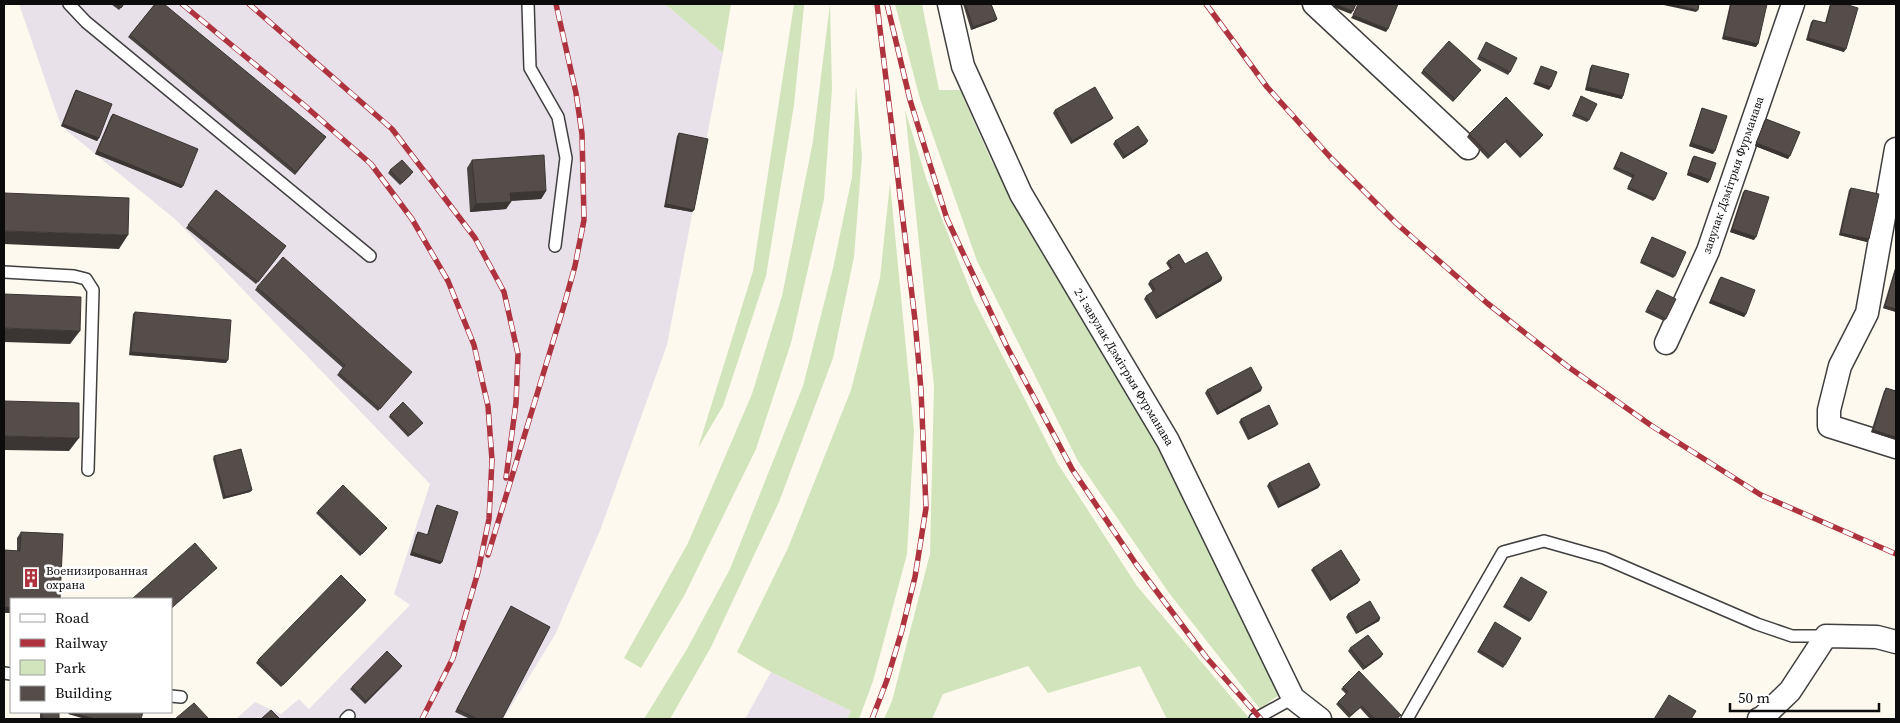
<svg xmlns="http://www.w3.org/2000/svg" width="1900" height="723" font-family="'Source Serif 4',serif">
<style>
.industrial{fill:#e9e1ea}
.green{fill:#d2e4bb}
.lines{fill:none;stroke-linecap:round;stroke-linejoin:round}
.service-casing{stroke:#3f3f3f;stroke-width:14}
.minor-casing{stroke:#3f3f3f;stroke-width:25}
.service{stroke:#fff;stroke-width:11}
.minor{stroke:#fff;stroke-width:22}
.rail-casing{stroke:#ae333f;stroke-width:5.5}
.rail{stroke:#fff;stroke-width:4;stroke-dasharray:11;stroke-linecap:butt}
.wall{fill:#484240}
.shaded-wall{fill:#3b3634}
.building{fill:#544d4a;stroke:#3b3634}
.labels{text-anchor:middle;dominant-baseline:central;stroke-width:5;stroke-linejoin:round;paint-order:stroke}
.street-label{font-size:12px;fill:#0c0c0c;stroke:#fff}
.poi-label{font-size:12px;fill:#0c0c0c;stroke:#fff;text-anchor:start}
</style>
<rect width="100%" height="100%" fill="#fdf9ee"/>
<path class="industrial" d="M19 4H665L723 53 667 345 601 528 555 635 503 719H236L255 702 281 714 299 699 309 709 410 605 394 594 430 484 176 220 61 126Z
M771 672 851 711 847 719H745Z"/>
<path class="green" d="M665 4H731L723 53Z
M794 4H804V6L794 105 766 276 723 406 698 448 753 271Z
M830 4 832 89 824 199 791 343 756 449 684 596 641 668 624 658 688 543 752 394 782 296 813 141Z
M895 4H922L939 90H960L990 158 1038 247 1161 444 1284 691 1260 709 1169 593 1078 461 977 261 920 99Z
M856 85 862 157 854 257 833 358 779 502 711 647 670 719H644L687 649 730 569 803 386 833 268 852 177Z
M905 110 927 181 974 300 1058 464 1137 586 1249 718 1247 719H1167L1140 666 1048 693 1028 666 943 694 932 719H884L892 701 930 554 934 386Z
M890 183 914 431 907 554 873 681 859 719H847L851 711 771 672 737 652 788 548 851 390 880 278Z"/>
<g class="lines">
<g class="service-casing">
<path id="service" d="M69 4 86 22 370 256
M528 4 530 68 558 117 566 158 555 246
M4 272 74 276 86 279 93 290 88 470
M4 673 11 674
M171 696 181 697
M346 719 349 716
M1255 719 1293 698
M1407 719 1503 552 1544 541 1604 558 1757 624 1792 636H1826"/>
</g>
<g class="minor-casing">
<path id="minor" d="M949 4 963 66 1021 194 1168 441 1293 698 1320 719
M1314 4 1468 148
M1896 149 1867 313 1840 366 1829 410V426L1896 447
M1666 343 1708 251 1793 4
M1759 719 1763 717 1790 691 1826 636 1877 637 1896 642"/>
</g>
<use href="#service" class="service"/>
<use href="#minor" class="minor"/>
<g class="rail-casing">
<path id="rail" d="M182 4 304 105 371 164 412 219 448 281 474 345 488 406 492 460 489 519 478 572 453 658 422 719
M249 4 392 129 475 238 504 292 518 354 516 403 506 478
M887 4 910 100 947 219 1006 345 1072 469 1136 564 1206 657 1261 719
M1206 4 1267 87 1331 158 1397 224 1487 303 1567 366 1652 426 1761 495 1896 554
M488 555 563 309 575 266 584 220 582 134 576 93 556 4
M872 719 887 680 902 630 915 577 926 508 921 390 915 320 877 4"/>
</g>
<use href="#rail" class="rail"/>
</g>
<path class="wall" d="M111 4H124L119 10Z
M155 4 326 137 295 175 128 37Z
M963 4H991L997 19 995 21 971 30Z
M1730 4H1767L1756 47 1722 39Z
M1830 4H1845L1844 52 1806 40 1811 22 1813 20 1825 23Z
M1485 45 1510 72 1508 75 1477 59Z
M1592 65 1622 99 1585 90 1590 68Z
M1423 70H1481L1453 102 1421 73Z
M76 90 99 138 97 141 61 126 74 93Z
M1581 96 1589 120 1587 122 1572 116Z
M1702 108 1713 154 1689 146 1701 111Z
M1055 110 1113 118 1111 120 1071 144 1053 113Z
M113 114 183 186 181 188 95 154 111 116Z
M1766 119 1788 159 1755 146 1764 121Z
M679 133 694 210 692 212 664 207 677 136Z
M1469 134 1541 138 1520 158 1505 142 1488 159 1467 137Z
M1115 141 1146 144 1123 159 1113 144Z
M1621 152 1655 199 1653 201 1627 189 1632 178 1613 169Z
M1694 156 1708 183 1687 175 1692 158Z
M472 160 546 191 541 199 511 201 506 209 470 212 467 168Z
M390 170 411 175 400 185 388 173Z
M1851 188 1869 239 1867 242 1839 235 1849 190Z
M216 190 286 246 256 284 186 228Z
M1745 190 1754 240 1730 232 1743 192Z
M1652 237 1675 276 1673 278 1640 263Z
M1168 261 1185 264 1222 278 1221 281 1156 319 1144 299 1146 296 1153 292 1148 284 1150 281 1170 269 1166 263Z
M1896 265V312L1883 308Z
M1721 277 1746 314 1744 317 1709 303 1719 279Z
M257 287 412 372 378 411 337 375 343 368 255 290Z
M1657 290 1666 319 1664 321 1645 312Z
M135 312 226 363 129 355 133 314Z
M1886 388 1896 391V440L1871 432 1884 391Z
M1207 390 1261 391 1217 415 1205 393Z
M390 415 423 423 408 437 389 417Z
M1241 419 1276 426 1248 440 1239 422Z
M214 456 252 490 250 492 223 499 213 459Z
M1269 483 1320 485 1318 488 1278 508 1267 486Z
M437 505 442 562 440 564 410 555 416 535 418 532 427 535 435 508Z
M318 511 387 528 360 556 316 513Z
M21 532 63 534 11 599V613H4V550L17 551V538Z
M1313 568 1358 583 1330 601 1311 570Z
M1521 577 1531 620 1529 622 1503 607Z
M366 600 281 687 256 663 258 660Z
M511 606 502 719H470L455 712Z
M1348 614 1380 618 1379 621 1356 634 1346 617Z
M1495 622 1505 665 1503 668 1477 652Z
M1350 648 1383 654 1381 657 1363 670 1348 651Z
M402 666 365 704 350 689 352 687Z
M1343 687 1399 717 1397 719H1370L1360 708 1349 718 1336 704 1346 694 1341 689Z
M40 712H59V719H40Z"/>
<path class="shaded-wall" d="M1335 4 1353 11 1351 14 1333 7Z
M1659 4H1672L1698 10 1696 12Z
M1353 15 1388 29 1386 32 1351 18Z
M997 19 995 21 971 30 973 27Z
M1724 36 1758 44 1756 47 1722 39Z
M1808 38 1846 49 1844 52 1806 40Z
M1535 81 1551 87 1549 90 1533 84Z
M1587 87 1623 96 1622 99 1585 90Z
M1113 118 1111 120 1071 144 1072 141Z
M63 124 99 138 97 141 61 126Z
M1148 141 1146 144 1123 159 1125 156Z
M1691 143 1715 151 1713 154 1689 146Z
M1756 143 1790 156 1788 159 1755 146Z
M97 151 183 186 181 188 95 154Z
M1688 172 1710 180 1708 183 1687 175Z
M546 191 541 199 505 201 510 193Z
M511 202 506 209 470 212 476 204Z
M666 204 694 210 692 212 664 207Z
M1732 229 1756 237 1754 240 1730 232Z
M4 231 128 235 119 249 4 244Z
M1841 233 1869 239 1867 242 1839 235Z
M1222 278 1221 281 1156 319 1158 316Z
M1711 300 1746 314 1744 317 1709 303Z
M1885 306 1896 309V312L1883 308Z
M4 328 80 331 70 344 4 342Z
M131 352 228 360 226 363 129 355Z
M1262 388 1261 391 1217 415 1219 412Z
M1278 424 1276 426 1248 440 1250 438Z
M1873 430 1896 437V440L1871 432Z
M4 436 79 438 69 451 4 450Z
M1320 485 1318 488 1278 508 1280 505Z
M252 490 250 492 223 499 225 497Z
M412 552 442 562 440 564 410 555Z
M217 568 215 570 171 609V608Z
M1360 580 1358 583 1330 601 1332 598Z
M366 600 364 603 281 687 283 685Z
M4 607 11 608V613H4Z
M1380 618 1379 621 1356 634 1358 632Z
M1383 654 1381 657 1363 670 1365 667Z
M402 666 400 669 365 704 366 701Z
M70 712 96 719H85L68 714Z
M42 718 59 719H41Z"/>
<path class="building" d="M116 4H124L121 8Z
M155 4H164L326 137 296 172 130 35Z
M965 4H991L997 19 973 27Z
M1335 4H1356L1353 11Z
M1358 4H1398L1388 29 1353 15Z
M1672 4H1699L1698 10Z
M1731 4H1767L1758 44 1724 36Z
M1831 4H1845L1858 8 1846 49 1808 38 1813 20 1826 23Z
M1449 41 1481 70 1455 99 1423 70Z
M1486 42 1517 58 1510 72 1479 56Z
M1592 65 1629 74 1623 96 1587 87Z
M1541 66 1557 72 1551 87 1535 81Z
M1095 87 1113 118 1072 141 1055 110Z
M76 90 112 104 99 138 63 124Z
M1581 96 1597 104 1589 120 1574 113Z
M1506 97 1543 135 1522 155 1507 140 1490 156 1469 134Z
M1702 108 1727 116 1715 151 1691 143Z
M113 114 198 149 183 186 97 151Z
M1766 119 1800 132 1790 156 1756 143Z
M1138 126 1148 141 1125 156 1115 141Z
M679 133 708 139 694 210 666 204Z
M1621 152 1667 173 1655 199 1628 187 1634 175 1615 167Z
M544 155 546 191 510 193 511 202 476 204 472 160Z
M1694 156 1716 163 1710 180 1688 172Z
M402 160 413 172 402 183 390 170Z
M1851 188 1879 194 1869 239 1841 233Z
M216 190 286 246 258 282 188 225Z
M1745 190 1769 197 1756 237 1732 229Z
M4 193 129 198 128 235 4 231Z
M1652 237 1686 252 1675 276 1641 261Z
M1207 252 1222 278 1158 316 1146 296 1155 290 1150 281 1172 268 1168 261 1179 254 1185 264Z
M283 257 412 372 380 409 339 373 345 365 257 287Z
M1896 268V309L1885 306Z
M1721 277 1755 290 1746 314 1711 300Z
M1657 290 1676 299 1666 319 1647 309Z
M4 294 81 297 80 331 4 328Z
M135 312 231 320 228 360 131 352Z
M1251 367 1262 388 1219 412 1207 390Z
M1886 388 1896 391V437L1873 430Z
M4 401 79 403V438L4 436Z
M403 402 423 423 410 435 390 415Z
M1269 405 1278 424 1250 438 1241 419Z
M241 449 252 490 225 497 214 456Z
M1309 463 1320 485 1280 505 1269 483Z
M343 485 387 528 362 554 318 511Z
M437 505 458 512 442 562 412 552 418 532 428 535Z
M21 532 63 534 60 599H11V608L4 607V550L20 551Z
M195 543 217 568 171 608V599H132Z
M1341 550 1360 580 1332 598 1313 568Z
M341 575 366 600 283 685 258 660Z
M1521 577 1547 592 1531 620 1505 605Z
M1370 601 1380 618 1358 632 1348 614Z
M511 606 550 627 502 719H477L457 709Z
M1495 622 1521 638 1505 665 1479 650Z
M1368 635 1383 654 1365 667 1350 648Z
M387 651 402 666 366 701 352 687Z
M1359 671 1401 715 1396 719H1375L1362 706 1351 715 1338 702 1348 692 1343 687Z
M1669 695 1696 711 1691 719H1654Z
M194 703 208 718 207 719H175Z
M271 710 280 719H261Z
M42 712H59V719L42 718Z
M70 712H143L141 719H96Z"/>
<defs>
<g id="building-bare" transform="scale(1.5)"><path d="M-4-6H4V6H1V3H-1V6H-4ZM-2.5-4.3h1.7v1.8h-1.7ZM.8-4.3h1.7v1.8H.8ZM-2.5-1h1.7V.8h-1.7ZM.8-1h1.7V.8H.8Z" fill="#ae333f" stroke="#fff" stroke-width="2.5" paint-order="stroke"/></g>
</defs>
<g fill-rule="evenodd">
<use href="#building-bare" x="31" y="578"/>
</g>
<g class="labels">
<g class="street-label">
<text transform="translate(1733 175) rotate(-71)">завулак Дзмітрыя Фурманава</text>
<text transform="translate(1124 367) rotate(59)">2-і завулак Дзмітрыя Фурманава</text>
</g>
<g class="poi-label">
<text x="46" y="571">Военизированная<tspan x="46" dy="14">охрана</tspan></text>
</g>
</g>
<rect width="1900" height="723" fill="none" stroke="#0c0c0c" stroke-width="10"/>
<rect x="10" y="598" width="162" height="115" fill="#ffffff" stroke="#9e9e9e"/>
<rect x="20" y="614" width="25" height="8" fill="#ffffff" stroke="#9e9e9e"/>
<text x="55" y="623" font-size="15" fill="#0c0c0c">Road</text>
<rect x="20" y="639" width="25" height="8" fill="#ae333f" stroke="#9e9e9e"/>
<text x="55" y="648" font-size="15" fill="#0c0c0c">Railway</text>
<rect x="20" y="660" width="25" height="15" fill="#d2e4bb" stroke="#9e9e9e"/>
<text x="55" y="673" font-size="15" fill="#0c0c0c">Park</text>
<rect x="20" y="686" width="25" height="15" fill="#544d4a" stroke="#9e9e9e"/>
<text x="55" y="698" font-size="15" fill="#0c0c0c">Building</text>
<path d="M1730 703v8h149v-8" fill="none" stroke="#0c0c0c" stroke-width="2.5"/>
<text x="1738" y="703" font-size="15" fill="#0c0c0c" stroke="#ffffff" stroke-width="4" paint-order="stroke">50 m</text>
</svg>
